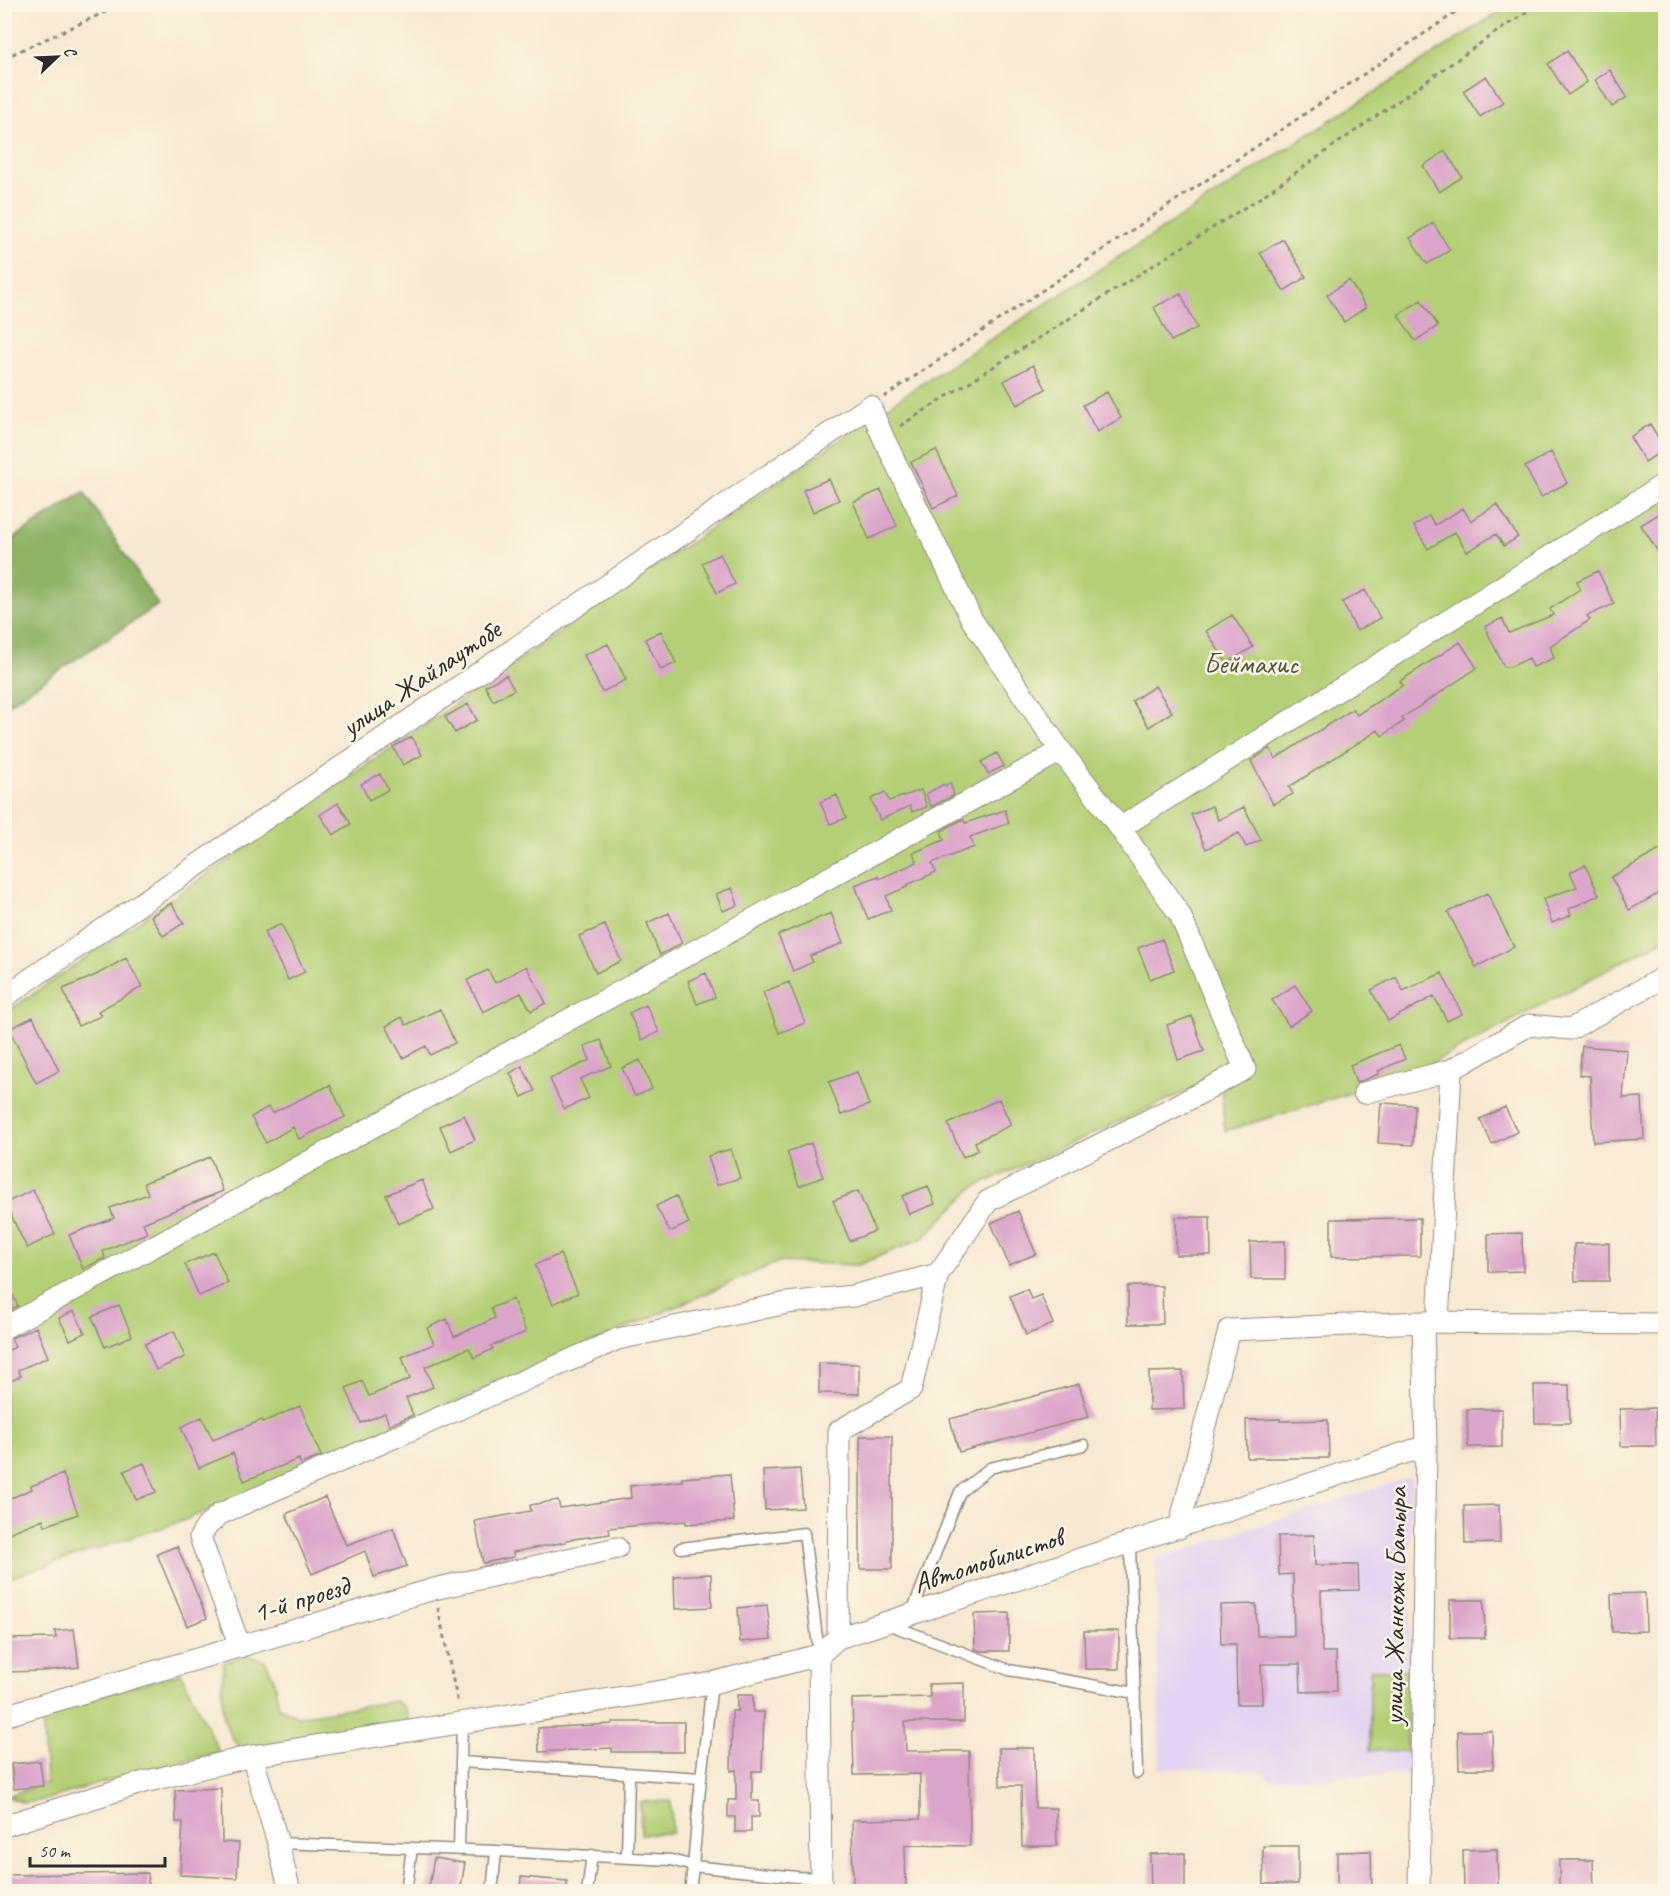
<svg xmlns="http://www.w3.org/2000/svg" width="1670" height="1896" font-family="Caveat,sans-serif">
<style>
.built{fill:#e4d3f2}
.green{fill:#b4cf75;stroke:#707d50;stroke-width:1.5}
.forest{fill:#8fb266;stroke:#5d6e48;stroke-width:1.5}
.building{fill:#dba4ca}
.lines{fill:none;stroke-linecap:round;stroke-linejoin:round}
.lane-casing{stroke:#918a7e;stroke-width:13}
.street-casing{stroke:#918a7e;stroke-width:23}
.path{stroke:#918a7e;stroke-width:3;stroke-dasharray:4.5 4.5;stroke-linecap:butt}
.lane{stroke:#fff;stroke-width:10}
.street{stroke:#fff;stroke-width:21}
.labels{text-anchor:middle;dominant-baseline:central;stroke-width:5;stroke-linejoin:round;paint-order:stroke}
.park-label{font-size:28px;fill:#4d543e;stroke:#fcf5e5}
.street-label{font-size:28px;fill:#2b2b2b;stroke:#fcf5e5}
</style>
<rect width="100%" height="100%" fill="#fcf5e5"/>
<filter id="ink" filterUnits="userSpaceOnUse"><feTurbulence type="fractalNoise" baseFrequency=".0167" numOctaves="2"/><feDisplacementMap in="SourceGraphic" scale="12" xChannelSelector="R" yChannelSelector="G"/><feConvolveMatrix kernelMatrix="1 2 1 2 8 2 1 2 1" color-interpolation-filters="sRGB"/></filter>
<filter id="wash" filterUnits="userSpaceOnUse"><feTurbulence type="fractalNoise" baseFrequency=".008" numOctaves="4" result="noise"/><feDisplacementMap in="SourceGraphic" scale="24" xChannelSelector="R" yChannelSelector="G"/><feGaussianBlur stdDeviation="1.35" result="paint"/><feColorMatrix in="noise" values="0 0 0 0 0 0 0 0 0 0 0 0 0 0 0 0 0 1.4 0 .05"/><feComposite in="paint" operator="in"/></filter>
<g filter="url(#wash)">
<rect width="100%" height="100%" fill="#f7e9d1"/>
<path class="built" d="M1411 1477 1409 1774 1271 1779 1260 1771 1160 1768 1156 1559Z"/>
<path class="green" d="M1510 5H1665V939L1410 1075 1225 1131 1220 1076 973 1188 923 1238 858 1265 778 1262 185 1520 5 1579 4 1014 909 392Z
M247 1655 265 1661 273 1676 279 1707 298 1716 395 1701 406 1709 409 1725 241 1748C217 1728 222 1691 224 1662Z
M1370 1670H1407V1751L1370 1750Z
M181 1673 219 1752 142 1771 44 1800 23 1803 7 1796 46 1783 42 1711Z
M671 1801 672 1833 641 1834 640 1802Z"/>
<path class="forest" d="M84 492 158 605 5 706V544Z"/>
<g id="blocks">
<path class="building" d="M1567 51 1587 82 1568 95 1548 64Z
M1610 70 1627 97 1612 107 1595 80Z
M1486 76 1503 102 1480 117 1463 91Z
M1445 151 1462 177 1439 192 1423 166Z
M1433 223 1450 250 1427 264 1410 238Z
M1283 239 1306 277 1284 291 1260 253Z
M1349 280 1366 307 1344 322 1327 295Z
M1181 294 1197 328 1171 341 1154 307Z
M1421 300 1438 326 1415 341 1398 315Z
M1033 365 1046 389 1017 405 1004 381Z
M1107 392 1121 418 1097 432 1083 405Z
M1650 424 1665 449 1645 462 1630 437Z
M936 450 958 496 933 508 911 462Z
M1551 452 1567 483 1541 497 1525 467Z
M829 479 839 500 813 512 803 490Z
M881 490 897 526 869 539 853 502Z
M1497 504 1518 537 1504 546 1496 534 1467 552 1455 532 1428 549 1414 526 1429 516 1435 525 1463 508 1471 521Z
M1665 510V563L1641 525Z
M720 554 735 584 717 593 702 563Z
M1598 571 1614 604 1587 616 1590 620 1550 646 1554 658 1533 667 1529 658 1510 667H1504L1485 627 1502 618 1509 633 1553 615 1550 609 1580 589 1577 581Z
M1365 590 1380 618 1357 631 1342 602Z
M1232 615 1253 647 1227 663 1206 631Z
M661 631 676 663 661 670 645 639Z
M1460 642 1477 668 1402 718 1404 721 1382 736 1378 730 1289 787 1293 794 1273 804 1251 761 1270 748 1275 759 1353 709 1357 715 1403 685 1400 681Z
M608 644 626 680 602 692 584 655Z
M506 675 514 690 493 701 485 686Z
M1155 686 1172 712 1149 727 1132 701Z
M468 704 477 720 455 733 445 717Z
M412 737 422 755 403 765 393 747Z
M997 753 1004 766 988 774 981 762Z
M380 774 388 790 369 800 361 784Z
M950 783 954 795 931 807 926 794 944 784 945 786Z
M921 790 927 807 912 812 910 806 880 820 871 799 885 792 889 801Z
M837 795 846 818 830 824 820 802Z
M338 803 351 824 333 835 320 815Z
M1212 806 1218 820 1244 807 1261 840 1246 847 1239 833 1206 849 1191 815Z
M1005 810 1009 823 970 837 974 847 932 863 936 872 907 885V887L886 896 891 910 868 919 855 885 878 876 879 879 917 862 913 853 944 840 941 831 963 819 965 823Z
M1665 847V890L1629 910 1611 877Z
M1585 865 1599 895 1569 909 1571 915 1552 923 1543 899 1577 887 1570 872Z
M732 888 738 905 723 911 716 894Z
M1487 893 1514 947 1476 967 1448 912Z
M171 903 184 923 163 936 151 916Z
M669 913 682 943 660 955 647 923Z
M831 913 843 943 810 956 813 962 793 971 778 935Z
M281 924 305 972 288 980 264 932Z
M605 925 621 961 596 973 579 936Z
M1162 939 1174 970 1150 979 1138 948Z
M126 958 142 987 98 1011 101 1016 78 1026 63 989 96 975Z
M526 966 546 1003 531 1011 521 993 483 1012 467 980 488 970 495 983Z
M706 973 715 997 697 1004 688 981Z
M1442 973 1462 1014 1447 1021 1434 996 1388 1021 1371 990 1396 977 1403 991Z
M789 982 805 1023 779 1033 763 992Z
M1295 985 1312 1011 1289 1026 1272 1000Z
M646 1005 659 1032 642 1040 629 1013Z
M440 1009 455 1043 430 1055 426 1046 403 1058 386 1026 402 1017 406 1025Z
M1192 1016 1204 1051 1178 1060 1167 1025Z
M33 1017 59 1071 36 1083 9 1029Z
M601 1040 611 1066 580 1079 589 1098 564 1109 550 1079 590 1060 584 1046Z
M1399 1045 1405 1059 1378 1071 1379 1074 1356 1083 1350 1065Z
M1582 1046 1627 1050 1623 1098 1642 1097 1644 1139 1593 1142 1590 1076 1579 1075Z
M640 1060 652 1089 635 1096 622 1068Z
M522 1066 535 1091 522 1097 510 1073Z
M857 1072 869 1105 841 1115 829 1082Z
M330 1085 345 1117 299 1139 293 1127 266 1143 251 1117 268 1107 272 1113Z
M999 1099 1011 1125 975 1142 978 1150 963 1157 948 1124Z
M1381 1103 1415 1105 1413 1145 1378 1143Z
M1505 1107 1517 1132 1492 1144 1480 1119Z
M464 1115 475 1140 451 1151 440 1126Z
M811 1143 823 1177 799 1186 787 1152Z
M731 1149 740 1178 717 1185 708 1156Z
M210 1157 223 1191 143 1223 147 1233 103 1251 105 1258 83 1269 69 1235 114 1218 110 1208 148 1194 144 1183Z
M422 1180 434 1209 398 1224 386 1195Z
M928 1186 935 1204 909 1214 902 1196Z
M33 1190 55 1234 27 1248 5 1203Z
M858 1191 875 1231 850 1241 833 1201Z
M676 1196 689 1223 670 1232 656 1206Z
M1018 1211 1036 1254 1009 1265 991 1223Z
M1176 1217H1210L1211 1255H1176Z
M1420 1218V1256L1331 1257V1219Z
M1522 1233 1523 1271 1488 1272V1234Z
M1285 1241V1279H1251L1250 1242Z
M1609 1243V1281H1575L1574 1244Z
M214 1252 228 1283 199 1296 185 1264Z
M560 1254 578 1293 553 1304 535 1265Z
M4 1278 18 1306 4 1313Z
M1128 1286H1162L1163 1324H1128Z
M1027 1289 1031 1299 1041 1295 1053 1324 1026 1335 1010 1296Z
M513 1299 526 1332 491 1346 493 1349 474 1358 469 1348 425 1367 433 1387 406 1398 413 1415 389 1425 385 1413 361 1423 346 1388 362 1381 369 1396 410 1379 402 1357 434 1344 427 1328 447 1319 454 1337 495 1318 491 1308Z
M119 1305 132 1336 105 1347 92 1317Z
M74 1311 85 1333 70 1340 59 1318Z
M36 1327 48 1357 18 1370 21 1376 4 1384V1341L9 1350 15 1347 11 1338Z
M174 1331 185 1357 156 1370 145 1344Z
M819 1363 859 1364V1394L819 1393Z
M1183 1371 1184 1409 1149 1410V1372Z
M1079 1384 1089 1417 959 1452 950 1419Z
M1534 1385H1569L1570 1423H1535Z
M300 1406 321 1456 301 1464 299 1459 244 1481 233 1453 199 1468 181 1427 202 1417 213 1440 262 1420 263 1422Z
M1655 1408 1656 1446H1621L1620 1409Z
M1467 1409H1502V1447H1468Z
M1280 1419V1421L1328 1420 1329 1458H1247L1246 1420Z
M860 1436H892V1569H860Z
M144 1463 156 1492 136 1500 124 1471Z
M800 1469 803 1508 765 1510 763 1471Z
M63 1474 78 1514 45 1526 43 1519 4 1535V1501L32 1489 31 1486Z
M730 1474 734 1521 686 1524V1521L609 1528 610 1534 566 1540V1542L513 1552 514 1557 483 1563 475 1521 531 1511 530 1505 558 1500 560 1508 631 1498 630 1486 682 1481V1478Z
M325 1497 346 1545 393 1528 407 1566 374 1577 365 1551 312 1574 286 1514Z
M1499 1505 1500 1543 1465 1544 1464 1506Z
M1314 1535 1315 1565H1358L1359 1590 1321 1591 1322 1652H1336L1337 1691 1301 1692 1300 1664H1261L1262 1704H1237L1236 1644H1221L1220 1605 1256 1604 1257 1636H1294L1293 1574 1279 1575 1278 1536Z
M177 1546 207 1618 187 1626 157 1554Z
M711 1574 712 1607 675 1609 674 1576Z
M1645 1593 1646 1631 1612 1632 1611 1594Z
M1450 1600H1484L1485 1638H1450Z
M767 1605 771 1639 740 1642 738 1608Z
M1009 1613V1651H981L975 1649 974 1614Z
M74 1629 79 1667 43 1671 4 1672V1639L56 1638 55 1631Z
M1084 1631H1119V1669H1085Z
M964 1683V1722H905L906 1751H969L970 1846 905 1845 906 1892H853L852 1820 920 1819V1774L854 1775 852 1699 930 1697 929 1684Z
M737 1695H753V1712H764L762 1771H752V1801H759V1817H751V1832H735V1817H728V1800H736V1770L731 1771 732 1711H737Z
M612 1722H684V1752H612V1748L539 1752 538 1728 612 1724Z
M1458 1731H1492L1493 1769H1459Z
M999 1748H1034L1035 1808H1056L1057 1846H1022L1021 1786H1000Z
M40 1761 43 1786 14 1789 11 1764Z
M221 1788 222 1842 239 1843 237 1878 180 1875 183 1822H176L175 1790Z
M1263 1846H1298V1884H1264Z
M1497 1849 1498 1887 1464 1888 1463 1850Z
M1371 1851 1372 1889 1337 1890V1852Z
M1185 1853V1891L1151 1892 1150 1854Z
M434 1858 465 1863 460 1892H428Z
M1559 1860H1593L1594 1892H1559Z
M148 1873V1892H7V1875Z
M521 1877 567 1881V1892H520Z"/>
</g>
</g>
<g filter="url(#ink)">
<use href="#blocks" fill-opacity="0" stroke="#918a7e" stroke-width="1.5"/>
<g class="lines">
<g class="lane-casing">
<path id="lane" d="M1130 1544 1137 1773
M681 1548 804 1533 819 1654
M911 1614 960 1492 990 1468 1084 1445
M888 1624 1009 1670 1135 1693
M462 1723 461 1762 701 1778 693 1866 797 1877 821 1878
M701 1778 712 1683
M278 1843 496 1851
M459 1850 461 1762
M627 1857 629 1774
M406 1892 412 1848
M492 1892 496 1851 671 1860 693 1866 690 1892
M587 1892 592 1855"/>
</g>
<g class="street-casing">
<path id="street" d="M1120 828 1666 483
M4 997 870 406 883 437 972 620 1061 751 1120 828 1180 915 1245 1069 1178 1105 988 1201 938 1274 853 1296 787 1303 618 1339 220 1514 207 1526 200 1537 240 1647
M1364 1093 1451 1070 1529 1025 1571 1029 1666 976
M1438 1322 1451 1070
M4 1328 1061 751
M1179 1528 1229 1330 1423 1322 1666 1324
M838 1638 839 1431 911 1389 938 1274
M819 1655 821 1892
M4 1716 434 1589 617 1548
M252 1756 278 1843 290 1892
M4 1826 144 1782 252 1756 712 1683 819 1655 838 1638 1426 1446
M1419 1892 1426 1446 1423 1322"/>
</g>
<path class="path" d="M4 58 123 4
M884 397 1468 4
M900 426 1258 199 1495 33 1539 4
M438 1608 458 1704"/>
<use href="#lane" class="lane"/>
<use href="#street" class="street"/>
</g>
</g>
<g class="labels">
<g class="park-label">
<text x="1251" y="663">Беймахис</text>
</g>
<g class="street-label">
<text transform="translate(421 678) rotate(-34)">улица Жайлаутобе</text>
<text transform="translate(988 1560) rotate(-18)">Автомобилистов</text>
<text transform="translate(301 1599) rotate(-17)">1-й проезд</text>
<text transform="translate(1395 1606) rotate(-89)">улица Жанкожи Батыра</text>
</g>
</g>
<rect width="1670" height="1896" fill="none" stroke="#fcf5e5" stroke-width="24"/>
<g transform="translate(57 57) rotate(67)" stroke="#fcf5e5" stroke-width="4.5" paint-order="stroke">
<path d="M0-4.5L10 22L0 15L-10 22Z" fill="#2b2b2b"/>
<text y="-9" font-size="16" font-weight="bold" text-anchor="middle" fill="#2b2b2b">С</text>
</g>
<path d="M30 1857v9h135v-9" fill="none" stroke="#2b2b2b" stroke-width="3"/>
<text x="39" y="1857" font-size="18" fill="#2b2b2b" stroke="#fcf5e5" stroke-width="4.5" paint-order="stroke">50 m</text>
</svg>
